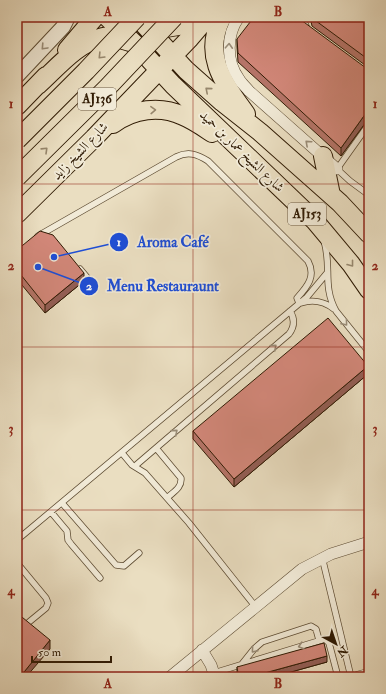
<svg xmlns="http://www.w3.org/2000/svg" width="386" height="694" font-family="'IM FELL Double Pica',Amiri,serif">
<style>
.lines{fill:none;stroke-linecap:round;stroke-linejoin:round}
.service-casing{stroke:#5e4c33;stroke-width:7}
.minor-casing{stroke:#5e4c33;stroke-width:12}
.tertiary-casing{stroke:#5e4c33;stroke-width:16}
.primary-casing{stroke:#301b04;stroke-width:20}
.service{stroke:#f1ead7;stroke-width:5.5}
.minor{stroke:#f1ead7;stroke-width:11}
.tertiary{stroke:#f1ead7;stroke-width:14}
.primary{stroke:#eadec1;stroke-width:18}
.primary-bridge-casing{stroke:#301b04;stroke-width:20;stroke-linecap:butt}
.primary-bridge{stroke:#eadec1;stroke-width:18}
.wall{fill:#b57468;stroke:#301b04}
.shaded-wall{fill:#935e55;stroke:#301b04}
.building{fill:#d28779;stroke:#301b04}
.oneway{stroke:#9a8d78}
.oneway2{stroke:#96866c}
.grid{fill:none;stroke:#8f2418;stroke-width:1;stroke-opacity:0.55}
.labels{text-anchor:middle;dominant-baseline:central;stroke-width:3.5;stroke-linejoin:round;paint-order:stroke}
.shield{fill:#f1ead7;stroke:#6a5943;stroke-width:1}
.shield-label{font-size:13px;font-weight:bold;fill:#301b04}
.street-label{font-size:14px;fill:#301b04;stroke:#f1ead7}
.leader{fill:none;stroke:#1d4ed8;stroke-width:1.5}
.callout-dot{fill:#1d4ed8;stroke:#f1ead7;stroke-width:1.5}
.mark-label{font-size:12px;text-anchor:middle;font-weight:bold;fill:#fff}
.callout-label{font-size:15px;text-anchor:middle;font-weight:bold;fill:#1d4ed8;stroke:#f1ead7;stroke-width:3.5;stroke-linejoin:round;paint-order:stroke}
.neatline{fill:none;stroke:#8f2418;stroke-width:1.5}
.grid-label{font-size:13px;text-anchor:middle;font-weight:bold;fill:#8f2418}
</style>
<rect width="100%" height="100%" fill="#eadec1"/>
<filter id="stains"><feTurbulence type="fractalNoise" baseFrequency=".005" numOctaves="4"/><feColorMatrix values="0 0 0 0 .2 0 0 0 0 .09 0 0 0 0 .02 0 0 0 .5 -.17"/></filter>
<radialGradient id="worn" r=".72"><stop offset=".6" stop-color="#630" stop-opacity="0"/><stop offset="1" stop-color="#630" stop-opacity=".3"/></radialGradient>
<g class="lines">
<g class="service-casing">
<path id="service" d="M302 17 306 26
M369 124 337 169 350 181 369 195
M38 236 176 157C188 151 197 154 208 161L308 261C316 276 308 286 297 298L299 303
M324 241C332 266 322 286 336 311L369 352
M80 269 91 282
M301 303C313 299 325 302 334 309
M156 448 181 478C182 488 173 492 167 498
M122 453 132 465 145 473 189 523 255 606
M135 466 289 334C295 326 295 319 290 311
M62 503 116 565 124 566 139 553
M51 512 67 531 68 540 71 544 100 578
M17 540 307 297 327 273
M322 557 351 677
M17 563 46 598 48 603 46 608 29 622
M242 664 254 649 262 642 311 626 316 629 319 640
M214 673 325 639 329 643 338 677"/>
</g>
<g class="minor-casing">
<path id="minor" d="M239 17C226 35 226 61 239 79 241 83 246 87 249 91L337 169
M202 650 211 665 215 677
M170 677 302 569 331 554 369 542
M358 677 369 674"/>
</g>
<g class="tertiary-casing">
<path id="tertiary" d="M17 76 63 27 68 17"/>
</g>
<g class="primary-casing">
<path id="primary" d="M107 17 135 44 173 85 315 221 351 264 369 290
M137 17 186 70 222 102 260 132 340 203 369 234
M222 17C202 56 224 83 246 114
M154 30 178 26 194 17
M67 50 95 17
M38 85C57 68 77 43 103 37 111 35 122 40 130 42
M17 106 46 76
M113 124C133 109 160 105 183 116 193 120 203 127 212 133
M323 156 331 195
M17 214 94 138 190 38 208 17"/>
</g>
<use href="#service" class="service"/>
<use href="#minor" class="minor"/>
<use href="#tertiary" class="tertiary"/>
<use href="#primary" class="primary"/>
<g class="primary-bridge-casing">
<path id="primary-bridge" d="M17 140 86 71 137 17
M17 177 107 88 174 17"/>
</g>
<use href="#primary-bridge" class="primary-bridge"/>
</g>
<path class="wall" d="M310 17H369V68L312 26Z
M237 39 366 122 341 156 238 62 237 47Z
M17 250 84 281 45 313 17 279Z
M368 374 234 487 193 439V431Z
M327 662 273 677H238L237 673V667Z"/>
<path class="shaded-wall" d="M369 112V121L366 122 341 156V148L366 113Z
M84 273V281L45 313V305Z
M368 366V374L234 487V479Z
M50 640V649L26 677H20Z
M327 656V662L273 677H250Z"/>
<path class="building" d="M254 17H297L366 68 369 69V112L366 113 341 148 238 53 237 39Z
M312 17H369V60L312 18Z
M40 231 53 235 84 273 45 305 17 270V250Z
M328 318 368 366 234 479 193 431Z
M17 613 50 640 20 677 17 674Z
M324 643 327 656 250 677H247L238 673 237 667Z"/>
<defs><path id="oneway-chevron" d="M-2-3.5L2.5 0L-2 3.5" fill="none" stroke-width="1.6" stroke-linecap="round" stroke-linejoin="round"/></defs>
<g class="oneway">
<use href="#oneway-chevron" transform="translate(229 46) rotate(-87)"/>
<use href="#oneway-chevron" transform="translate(44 47) rotate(133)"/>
<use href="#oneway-chevron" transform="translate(308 143) rotate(-138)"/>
<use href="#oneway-chevron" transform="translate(345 323) rotate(51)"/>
<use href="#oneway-chevron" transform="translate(274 347) rotate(-40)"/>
<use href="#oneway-chevron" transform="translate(175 432) rotate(-40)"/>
<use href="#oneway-chevron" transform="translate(301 646) rotate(163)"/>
<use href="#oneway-chevron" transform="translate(254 650) rotate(130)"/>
</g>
<g class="oneway2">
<use href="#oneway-chevron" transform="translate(101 56) rotate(134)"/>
<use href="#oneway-chevron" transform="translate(208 90) rotate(-139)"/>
<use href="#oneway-chevron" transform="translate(153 110) rotate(-2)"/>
<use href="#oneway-chevron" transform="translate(45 150) rotate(-44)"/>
<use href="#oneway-chevron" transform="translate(351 264) rotate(52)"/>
</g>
<path class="grid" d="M193 17V677M17 184H369M17 347H369M17 510H369"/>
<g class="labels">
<g class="shield">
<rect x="78" y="88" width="38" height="22" rx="3"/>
<rect x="288" y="203" width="38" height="22" rx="3"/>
</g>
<g class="shield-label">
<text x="97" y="99">AJ136</text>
<text x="307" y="214">AJ153</text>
</g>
<g class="street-label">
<text transform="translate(80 151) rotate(-46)">شارع الشيخ زايد</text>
<text transform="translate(242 151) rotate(44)">شارع الشيخ عمار بن حميد</text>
</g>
</g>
<path class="leader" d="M54 257L119 242M38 267L89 286"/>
<g class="callout-dot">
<circle cx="54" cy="257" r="4"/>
<circle cx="38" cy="267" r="4"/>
<circle cx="119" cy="242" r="10"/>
<circle cx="89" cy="286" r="10"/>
</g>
<g class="mark-label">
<text x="119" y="246">1</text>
<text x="89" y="290">2</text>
</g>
<g class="callout-label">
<text x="173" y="247">Aroma Café</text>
<text x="163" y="291">Menu Restauraunt</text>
</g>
<rect width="386" height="694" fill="none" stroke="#eadec1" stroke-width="44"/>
<g transform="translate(336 644) rotate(140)" stroke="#f1ead7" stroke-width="3" paint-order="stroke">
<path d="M0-3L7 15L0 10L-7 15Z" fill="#301b04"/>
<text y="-6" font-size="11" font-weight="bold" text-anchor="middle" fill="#301b04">N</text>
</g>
<path d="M32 656v6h79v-6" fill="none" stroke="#301b04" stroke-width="2"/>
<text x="38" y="656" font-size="12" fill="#301b04" stroke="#f1ead7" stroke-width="3" paint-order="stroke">50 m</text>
<rect x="22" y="22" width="342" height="650" class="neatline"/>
<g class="grid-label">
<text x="108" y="16">A</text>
<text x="278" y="16">B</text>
<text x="11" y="108">1</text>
<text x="375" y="108">1</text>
<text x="11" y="270">2</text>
<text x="375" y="270">2</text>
<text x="11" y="433">3</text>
<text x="375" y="433">3</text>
<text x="11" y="595">4</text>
<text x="375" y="595">4</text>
<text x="108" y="688">A</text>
<text x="278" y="688">B</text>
</g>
<rect width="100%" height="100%" filter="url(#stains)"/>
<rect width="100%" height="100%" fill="url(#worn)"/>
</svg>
